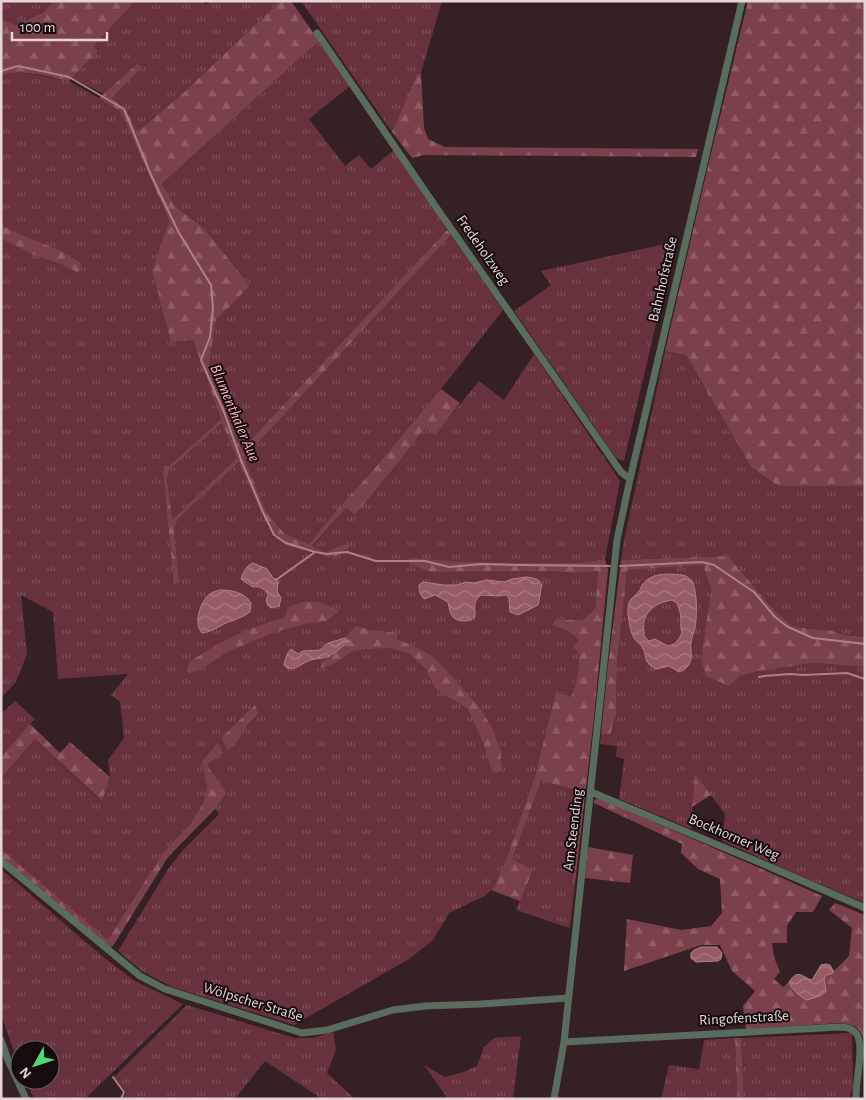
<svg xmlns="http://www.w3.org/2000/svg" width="866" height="1100" font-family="'Alegreya Sans',sans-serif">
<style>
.grass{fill:url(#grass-tufts)}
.forest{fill:url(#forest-firs);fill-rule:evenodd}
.water{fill:url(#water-waves);stroke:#ae8086;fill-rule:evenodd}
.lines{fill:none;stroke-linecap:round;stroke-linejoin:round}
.stream{stroke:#ae8086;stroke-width:2}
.minor{stroke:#596d5c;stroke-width:7}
.labels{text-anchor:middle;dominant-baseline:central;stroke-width:4;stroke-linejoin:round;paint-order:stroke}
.street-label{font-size:15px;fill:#e5d5d7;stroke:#160c0e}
.water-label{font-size:16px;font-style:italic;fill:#fdb2bc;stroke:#160c0e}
</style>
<defs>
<pattern id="grass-tufts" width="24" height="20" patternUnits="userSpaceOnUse" patternTransform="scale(1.25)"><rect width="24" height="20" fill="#67323b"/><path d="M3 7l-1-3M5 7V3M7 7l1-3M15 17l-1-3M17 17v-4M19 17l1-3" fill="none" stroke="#7d4f57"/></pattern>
<pattern id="forest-firs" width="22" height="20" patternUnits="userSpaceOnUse" patternTransform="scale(1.25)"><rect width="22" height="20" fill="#7b414a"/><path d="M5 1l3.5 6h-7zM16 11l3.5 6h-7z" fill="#8e5c63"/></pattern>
<pattern id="water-waves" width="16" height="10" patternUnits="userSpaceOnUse" patternTransform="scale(1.25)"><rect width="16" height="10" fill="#975b64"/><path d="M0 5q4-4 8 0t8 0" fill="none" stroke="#aa7981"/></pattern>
</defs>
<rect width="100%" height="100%" fill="#352023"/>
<path class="grass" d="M1 1H54L42 13 16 25 1 19Z
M135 1H202L206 5 210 1H280L183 93 141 129 136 130 126 109 112 98 142 68 138 63 104 94 72 78 98 51 94 46Z
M301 1H442L421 73 417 74 392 132Z
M319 41 350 86 309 119 345 166 359 155 371 169 394 150 447 230 242 449 240 447 231 422 225 409 209 365 216 320 250 286 204 228 175 206 162 184 166 180Z
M8 72 26 73 69 81 99 98 120 111 124 119 169 222 152 270 193 340 221 419 170 465 164 466 163 472 172 558 176 556 174 529 178 519 239 462 261 513 273 536 314 554 328 557 336 556 337 546C326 555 324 552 312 547L346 508 355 515 398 463 425 428 435 435 479 381 504 400 534 354 620 481 605 559 579 563H548L464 562 409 559 431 572 548 571 575 573 598 571 595 609 582 620H555L552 624 568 631 579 640C580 660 578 678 572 697L556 691 535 776 507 857 494 887 485 896 449 913 433 940 409 959 294 1025 172 987 143 972 118 951 168 869 183 850 219 814 215 809 207 789 205 802 191 823 162 854 108 941 1 849V778L35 739 100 800 110 777 108 760 124 738 120 702 111 695 128 674 58 679 53 612 21 595 27 654 16 682 1 698V75Z
M451 235 503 310 441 389 368 476 338 508 309 544 285 534 267 513 244 458Z
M675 242 624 461 616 458 514 311 551 285 541 271Z
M665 351 686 355 751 467 778 486H865V637L845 635 829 630 810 629 792 626 775 611 728 556 621 560 624 540Z
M223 422 238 458 171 521 167 480 169 470Z
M703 565 711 589 701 658 729 686 739 676 759 671 814 663 865 667V903L791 872 722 841 725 814 695 774 691 829 619 799 624 759 616 757 617 746 600 744 601 734H612L616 716 617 663 626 570Z
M15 701 35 719 1 757V714Z
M540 781 580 791 576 853 572 882 575 883 570 927 569 928 516 910 533 870 512 859Z
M1 869 102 956 135 981 183 1004 85 1099H34L26 1080H50V1050H20V1067L18 1063 1 1014Z
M187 1005 294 1038H313L333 1032 336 1049 327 1073 355 1099H322L265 1061 235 1099H123L126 1092 114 1077Z
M852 1033 853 1086 849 1099H744L741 1038Z
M521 1036 513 1099H448L424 1065 445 1077 464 1072 477 1066 484 1047 494 1038Z
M735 1038 737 1099H661L669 1065 699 1069 704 1040Z"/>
<path class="forest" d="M54 1H135L94 46 98 51 69 81C48 77 22 68 1 75V19L16 25 42 13Z
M280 1H291L319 41 166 180 162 184 175 206 204 228 250 286 216 320 209 365 225 409 231 422 240 447 242 449 447 230 451 235 244 458 267 513 285 534 309 544 338 508 368 476 441 389 460 403 435 436 425 428 398 463 355 515 346 508 312 546C332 557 326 550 344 544L350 547 336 556 328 557 286 545 273 535 261 513 239 462 178 519 174 529 179 583 174 584 163 472 164 466 170 465 221 419 193 340 171 342 152 270 169 221 124 119 120 111 99 98 138 63 142 68 112 98 126 109 136 130 141 129 183 93ZM222 423 237 458 172 520 167 480 169 470Z
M748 1H865V486H778L751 467 686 355 665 351 708 166Z
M421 73 424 128 428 139 445 147 698 149 696 157 424 155 412 158 392 132 417 74Z
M1 225 17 233 61 251 81 263 79 273 59 263 34 255 1 238Z
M728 556 775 611 792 626 810 629 829 630 845 635 865 637V667L814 663 759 671 740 676 729 686 706 676 701 658 711 589 703 565 627 570 617 663 616 716 611 734H601L608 665 621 560Z
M409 558 464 562 548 563H579L605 559 608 570 594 717 575 883H572L576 853 580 791 541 781 512 859 533 870 520 901 491 890 494 887 507 857 535 776 556 691 571 697C577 683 579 668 579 654L573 646 579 640 568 631 552 625 555 620H582L595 609 598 571 575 573 548 571 431 572 409 564Z
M304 602H320L339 611 326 621 305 624 275 632 225 653 205 667 188 674C188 670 187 665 190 662 191 660 196 657 199 656 225 638 254 626 284 618L288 607Z
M355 626 370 630 397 633V639L420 649 436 659 481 709 493 730 501 751V771L496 773 492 771 483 742 468 709 440 692 434 686 426 669 409 653 389 648 367 649 353 651 335 663 322 668 321 663 345 644 348 641 345 638Z
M255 705 258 714 248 724 235 745 228 750 221 738Z
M30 724 60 753 70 742 110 777 102 801 35 739 1 778V757Z
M218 743 223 753 207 765 226 793 215 809 168 857 113 946 108 948 1 857V849L108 940 162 854 191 823 204 802 207 787 202 761Z
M695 774 711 795 692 807Z
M598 798 762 869 822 896 813 912H796L787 926V943H772L774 957 780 972 774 979 783 987 789 982 794 990 806 1000 826 975 831 974 849 956 852 928 829 910 835 903 865 915 864 950 865 951V1049C863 1030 859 1025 840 1023L746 1029 743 1006 755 991 732 971 720 945H701L624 971 627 919 681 930 711 926 722 913 720 879 698 869 681 853 682 844 594 803V800Z
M588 847 633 855 630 883 585 878Z
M735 1038H741L744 1099H737Z"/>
<path class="water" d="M253 563 267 569 273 578 276 579 278 582 277 591 281 598 279 606 271 608C265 604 266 600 268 594 263 588 260 586 253 587L241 579C243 573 246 565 253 563Z
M667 574C675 575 684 573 690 579 698 585 697 618 695 628 694 633 691 638 691 643 690 650 693 656 690 662 688 668 684 670 679 672L669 666 656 669C642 662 648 656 642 647 640 643 636 642 634 638 630 631 626 611 629 603 631 597 636 596 639 591 641 589 641 586 643 584 649 576 657 575 667 574ZM672 600 677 603C679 608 681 614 681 620 681 625 680 627 682 632 679 640 676 644 668 646L655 639 649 641C645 638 644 636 644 631 641 613 656 602 672 600Z
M526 577C534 578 539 578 542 585 540 592 540 598 538 605L518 615 510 612 509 599 507 595H504L498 596 481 595C475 600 474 604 475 612 475 614 475 615 475 616 472 623 457 622 453 617 450 614 449 607 448 602L435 595 424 599C420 594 419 592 419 585L423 582 444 585H457L466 582 474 583 487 580 504 582 512 579Z
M220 590C232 590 244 592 251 603L250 612C242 618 233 620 224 624 216 628 211 632 202 633 194 625 199 606 206 598 209 593 215 591 220 590Z
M345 638 349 641C344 645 333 655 327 657 322 659 316 658 311 660 302 662 292 675 284 665 285 659 287 653 291 649L298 654 303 651 320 650 328 643Z
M701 947H717L722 953 721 959 718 961 696 962 691 958V953L694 950Z
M826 964 830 965 834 972 831 974 826 975 824 979 826 991C820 997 814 998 806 1000 799 995 792 990 789 982 798 968 802 977 812 980L821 965Z"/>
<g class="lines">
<path class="stream" d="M1 71 18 66 69 77 124 109 151 175 179 233 211 285 213 308 210 337 201 360 224 412 241 460 263 512 274 535 286 543 315 552 327 554 347 552 376 561H425L449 567 481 564 519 565 610 566
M620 566 702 562 714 565 754 592 775 617 788 627 813 638 865 644
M276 580 315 552
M759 677 764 676 790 674 803 675 847 673 865 679
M113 1077 124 1092 121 1099"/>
<path class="minor" d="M317 33 438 210 621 472 630 479
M591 792 768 866 865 908
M1 861 140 976 165 989 302 1033 327 1030 393 1010 425 1006 481 1004 568 998
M1 1040 8 1060 26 1099
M564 1042 840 1027C845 1027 851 1028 855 1032 866 1042 855 1082 856 1099
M554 1099 564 1042 617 540 630 479 742 1"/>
</g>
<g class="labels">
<g class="street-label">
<text transform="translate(483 250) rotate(55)">Fredeholzweg</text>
<text transform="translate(663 279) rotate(-77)">Bahnhofstraße</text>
<text transform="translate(573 830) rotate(-83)">Am Steending</text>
<text transform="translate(734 837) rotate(23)">Bockhorner Weg</text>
<text transform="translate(253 1002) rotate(17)">Wölpscher Straße</text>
<text transform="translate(744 1018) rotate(-3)">Ringofenstraße</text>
</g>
<g class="water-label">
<text transform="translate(235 413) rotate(67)">Blumenthaler Aue</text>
</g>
</g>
<rect width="866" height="1100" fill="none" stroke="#e5d5d7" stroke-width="5"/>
<g transform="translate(35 1065) rotate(230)"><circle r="24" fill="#160c0e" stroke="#695c5e"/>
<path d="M0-4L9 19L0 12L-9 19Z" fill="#4fd675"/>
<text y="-8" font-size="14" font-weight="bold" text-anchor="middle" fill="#e5d5d7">N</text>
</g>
<path d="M12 32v8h95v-8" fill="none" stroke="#e5d5d7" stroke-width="2.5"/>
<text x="20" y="32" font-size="15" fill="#e5d5d7" stroke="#160c0e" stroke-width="4" paint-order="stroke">100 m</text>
</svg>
